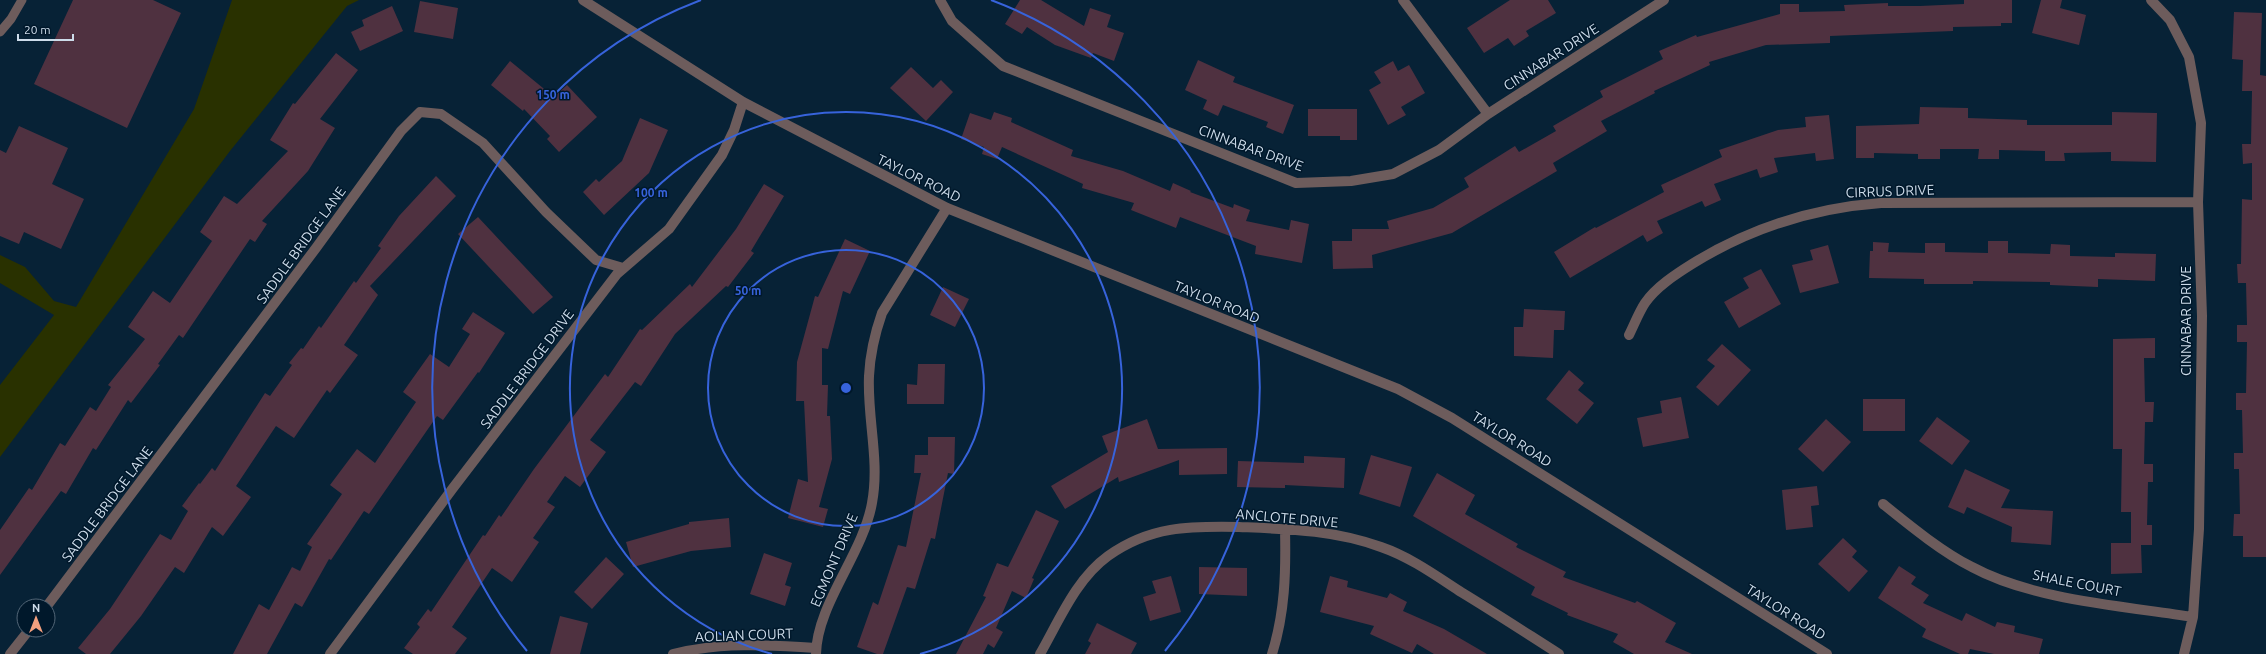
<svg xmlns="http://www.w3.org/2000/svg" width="2266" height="654" font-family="Ubuntu,sans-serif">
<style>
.green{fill:#293100}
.building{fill:#4f3140}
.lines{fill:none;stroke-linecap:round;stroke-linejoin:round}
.lane{stroke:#6d5c5c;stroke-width:9}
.street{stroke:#6d5c5c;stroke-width:10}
.ring{fill:none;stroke:#3763db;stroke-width:2}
.labels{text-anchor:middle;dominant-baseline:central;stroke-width:3;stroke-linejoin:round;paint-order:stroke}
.street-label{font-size:14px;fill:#cddcea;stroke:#00182b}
.centre{fill:#3763db;stroke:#00182b;stroke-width:2}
.ring-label{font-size:12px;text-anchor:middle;font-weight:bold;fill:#3763db;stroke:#00182b;stroke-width:3;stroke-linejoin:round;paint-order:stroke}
</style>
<rect width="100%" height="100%" fill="#072236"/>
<path class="green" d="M232 0H359L347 6 230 151 0 457V385L54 315 0 283V255L25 267 54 301 76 307 194 109Z"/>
<path class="building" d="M73 0H153L181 13 127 128 34 84Z
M1020 0H1041L1084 26 1090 8 1111 15 1107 27 1124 33 1114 61 1093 53 1091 58 1055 45 1027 27 1022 34 1005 24Z
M1510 0H1548L1556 13 1526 31 1529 36 1514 46 1508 38 1484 53 1467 28Z
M1964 0H2012V23H2001V26L1953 27V31L1830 36V43L1766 45 1709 62 1710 65 1654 91 1655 93 1601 121 1607 131 1553 163 1557 171 1452 233 1372 255 1373 268 1333 269 1332 241H1352V229H1389L1387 221 1433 208 1469 187 1464 178 1515 146 1519 152 1556 131 1553 126 1603 97 1600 91 1663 59 1659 51 1696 35 1697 37 1780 14V4H1799V12L1845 11 1844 5 1888 3V6H1920L1964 4Z
M2041 0H2062L2060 8 2086 15 2079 45 2032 33Z
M420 1 458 8 453 39 414 32Z
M392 6 403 31 360 51 351 32 364 26 362 20Z
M2234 12 2262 13 2260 75 2266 76V557H2243V536H2233L2234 514H2240L2239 469H2234V453H2243L2242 410H2236V393H2246L2247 342H2237V325H2247L2246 283H2238L2237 264H2241L2242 199 2252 200V163L2243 164 2242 144H2251L2252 91H2242L2243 60 2232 59Z
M336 53 358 70 320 119 335 128 308 171 262 221 267 224 255 242 250 239 183 338 179 335 158 364 160 365 131 403 128 400 96 450 93 448 66 494 61 491 0 575V530L29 488 32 490 60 443 65 446 90 407 96 411 111 387 108 385 145 339 128 327 153 291 170 303 212 241 200 232 224 196 237 204 288 151 270 140 293 103 295 104Z
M1198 60 1235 77 1233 82 1294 105 1283 134 1266 127 1268 122 1223 105 1218 116 1203 109 1207 100 1185 90Z
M510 61 554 97 567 85 597 117 559 152 547 139 550 136 524 109 523 111 491 85Z
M1393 61 1398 71 1409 65 1425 93 1401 107 1406 115 1388 125 1369 90 1381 83 1374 72Z
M911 67 933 88 941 80 953 92 926 121 890 88Z
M1920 107 1968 108V118L2027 120V125H2112V112L2157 113 2156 162 2111 161V152L2064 153 2065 161H2045V151L1999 150V159H1978L1979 149H1940V159H1918V154L1874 153V158H1856V126L1919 124Z
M1308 109H1357V140H1340V136H1308Z
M994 112 1012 118 1011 122 1073 150 1071 156 1123 171 1170 191 1173 183 1191 191 1190 192 1233 208 1234 204 1250 210 1246 221 1289 230 1291 220 1309 224 1302 263 1255 254 1256 246 1180 217 1176 228 1131 210 1134 203 1082 188 1083 184 1002 147 997 159 982 154 984 147 961 139 970 113 991 120Z
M1829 115 1834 159 1816 161 1815 153 1774 158 1778 172 1760 178 1757 169 1714 184 1721 200 1705 207 1702 201 1657 221 1663 233 1647 242 1643 235 1570 278 1554 252 1595 227 1596 228 1664 192 1661 185 1722 157 1719 150 1778 130 1806 127 1805 117Z
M640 118 668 130 649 173 604 215 583 192 596 179 599 182 622 161Z
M19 126 68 148 52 184 84 199 61 249 24 232 19 244 0 236V150L6 153Z
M436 176 456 196 370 286 378 295 344 345 358 355 330 393 327 390 294 438 276 426 236 486 251 497 223 536 212 527 184 573 175 567 141 616 110 654H86L78 648 110 609 160 534 171 540 188 511 182 506 199 483 200 484 212 468 215 471 265 393 270 396 292 365 289 363 301 348 303 349 319 326 321 328 354 281 356 283 381 248 378 246 399 216Z
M764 184 784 196 751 251 754 253 728 287 726 286 675 334 641 386 635 382 590 440 606 452 580 487 565 476 547 502 555 507 533 538 539 542 512 582 492 568 452 627 467 638 455 654H413L404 648 420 627 417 624 428 609 431 612 483 535 485 536 499 515 501 517 534 469 605 374 608 377 640 329 642 330 690 284 692 287 736 229Z
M478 217 553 297 533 314 458 234Z
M845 239 870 251 850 294 843 291 828 349 822 348V385H828L827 416H830L832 459 819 507 828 509 823 527 788 518 798 479 808 482 804 401H796L797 362 815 296 818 297Z
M1988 241H2008V253L2050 254 2051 244 2070 245V256L2115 257V253L2156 254 2155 281 2098 279V287L2050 285V282L1973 281V284H1924V279L1869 278 1870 251H1873V242L1889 243 1888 252 1925 253V243H1945V252L1988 253Z
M1828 245 1839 283 1800 293 1792 265 1813 260 1810 250Z
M1761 269 1781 304 1739 328 1724 302 1749 288 1743 278Z
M943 287 969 299 955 327 930 315Z
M1524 309 1565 311 1564 330H1554L1553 358 1514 356V327H1523Z
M473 312 505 333 479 373 478 372 443 420 437 416 369 514 364 511 331 560 329 559 302 607 295 603 267 654H233L259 604 269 610 292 567 300 571 312 547 307 544 342 494 330 485 357 449 375 463 416 402 403 392 430 354 449 367 470 334 462 329Z
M2155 338V358H2144L2145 402H2154L2153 422H2145L2144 464H2153V482H2148L2147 525H2152V545H2141L2142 573 2111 574V543H2131V512H2121L2122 449H2113V339Z
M1722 344 1751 370 1718 406 1696 387 1715 366 1707 360Z
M918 364H945L944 404H907V384L917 385Z
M1569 370 1584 383 1578 390 1594 403 1577 424 1546 399Z
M1681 397 1689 438 1643 447 1637 418 1662 413 1660 401Z
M1863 399H1905V431H1863Z
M1937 417 1970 441 1952 465 1919 441Z
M1147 419 1158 449 1227 448V474L1179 475V460L1119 482 1118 477 1065 509 1051 486 1108 452 1102 436Z
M1826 419 1851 442 1823 472 1798 449Z
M928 437H955L954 474 948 473 935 539 931 538 915 589 907 587 883 654H877L857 647 873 602 878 605 898 545 906 547 921 473H914L915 455H928Z
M1371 455 1412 467 1400 507 1359 494Z
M1304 456 1345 458 1344 488 1285 485V488L1237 487 1238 461 1304 463Z
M1965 469 2010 490 2001 508 2053 511 2051 545 2011 542 2012 527 1967 507 1964 514 1948 507Z
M1437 473 1475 495 1465 514 1518 544 1516 547 1566 572 1563 577 1635 603 1637 601 1676 623 1665 642 1692 654H1634L1613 642 1618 634 1567 615 1568 613 1531 595 1535 587 1413 516Z
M1817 486 1819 505 1811 506 1813 527 1786 530 1782 490Z
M1036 510 1059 521 1032 578 1034 579 1026 598 1012 591 996 628 1003 632 994 648 988 644 983 654H956L986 597 983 596 997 563 1008 567Z
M729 518 731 547 691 551 633 567 626 542 689 524V522Z
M1843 538 1857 551 1852 557 1868 571 1849 592 1818 564Z
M764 553 792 563 785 585 791 587 785 606 750 594Z
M606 557 624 574 592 609 574 592Z
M1899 566 1916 577 1911 584 1929 595 1923 603 1962 621 1966 613 1995 627 1997 622 2015 626 2014 632 2043 639 2039 654H1994L1970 649 1968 654H1960L1922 637 1926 629 1878 598Z
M1199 567 1247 568V596L1199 594Z
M1171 576 1181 612 1150 621 1143 597 1156 593 1152 581Z
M1330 576 1348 581 1347 587 1387 598 1390 593 1407 602 1403 611 1444 629 1487 654H1434L1417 644 1412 653 1370 634 1374 626 1320 612Z
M560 616 588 623 580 654H550Z
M1097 623 1137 643 1131 654H1085L1091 643 1088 641Z"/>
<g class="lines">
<path class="lane" d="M0 32 11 19 22 0"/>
<path class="street" d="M583 0 743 102 947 208 1398 389 1452 418 1827 654
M940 0 952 21 1003 66 1296 183 1351 181 1393 174 1439 150 1488 114 1664 0
M1403 0 1488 114
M2151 0 2170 20 2189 57 2201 123 2198 202 2202 316 2199 529 2193 617 2184 654
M1629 335C1634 325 1639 312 1645 303 1656 287 1676 274 1692 264 1750 228 1812 208 1881 203L2198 202
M1883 504C1909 525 1942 552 1972 567 2033 600 2124 606 2193 617
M47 606 316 248 401 131 420 112 441 114 483 143 546 212 596 260 623 268
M10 654 29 630
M330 654 453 488 617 274 669 229 722 155 734 130 743 102
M673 654C719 642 769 645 816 648
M816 654C817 604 863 554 872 503 880 460 867 418 869 376 870 355 875 333 882 313L947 208
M1040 654C1059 621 1076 579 1108 556 1150 526 1189 526 1239 527 1287 529 1335 530 1381 547 1410 557 1435 575 1461 592 1494 612 1526 633 1559 654
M1272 654C1285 613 1286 572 1285 529"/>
</g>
<g class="ring">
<circle cx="846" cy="388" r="138"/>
<path d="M772 654A276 276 0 1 1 920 654"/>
<path d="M527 651A414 414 0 0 1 701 0M991 0A414 414 0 0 1 1165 651"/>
</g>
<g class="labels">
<g class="street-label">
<text transform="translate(1551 57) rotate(-33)">CINNABAR DRIVE</text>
<text transform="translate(1251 148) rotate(20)">CINNABAR DRIVE</text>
<text transform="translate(919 178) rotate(26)">TAYLOR ROAD</text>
<text transform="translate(1890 191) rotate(-2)">CIRRUS DRIVE</text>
<text transform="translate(301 245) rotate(-54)">SADDLE BRIDGE LANE</text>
<text transform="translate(1217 302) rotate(22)">TAYLOR ROAD</text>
<text transform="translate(2186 321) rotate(-90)">CINNABAR DRIVE</text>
<text transform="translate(527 369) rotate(-53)">SADDLE BRIDGE DRIVE</text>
<text transform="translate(1512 439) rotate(32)">TAYLOR ROAD</text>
<text transform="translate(107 504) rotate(-53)">SADDLE BRIDGE LANE</text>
<text transform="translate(1287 518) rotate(5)">ANCLOTE DRIVE</text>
<text transform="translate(834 560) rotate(-67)">EGMONT DRIVE</text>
<text transform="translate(2077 583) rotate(11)">SHALE COURT</text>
<text transform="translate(1786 612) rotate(32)">TAYLOR ROAD</text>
<text transform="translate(744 635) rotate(-2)">AOLIAN COURT</text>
</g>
</g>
<circle cx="846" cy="388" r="6" class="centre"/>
<g class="ring-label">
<text x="553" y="99">150 m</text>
<text x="651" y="197">100 m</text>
<text x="748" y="295">50 m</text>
</g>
<g transform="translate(36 618)"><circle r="19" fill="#00182b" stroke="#526677"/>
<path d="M0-3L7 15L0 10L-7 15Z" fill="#f2a07f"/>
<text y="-6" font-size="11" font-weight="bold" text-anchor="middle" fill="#cddcea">N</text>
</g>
<path d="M18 34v6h55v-6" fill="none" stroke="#cddcea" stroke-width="2"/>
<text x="24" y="34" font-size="12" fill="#cddcea" stroke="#00182b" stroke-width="3" paint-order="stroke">20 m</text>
</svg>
